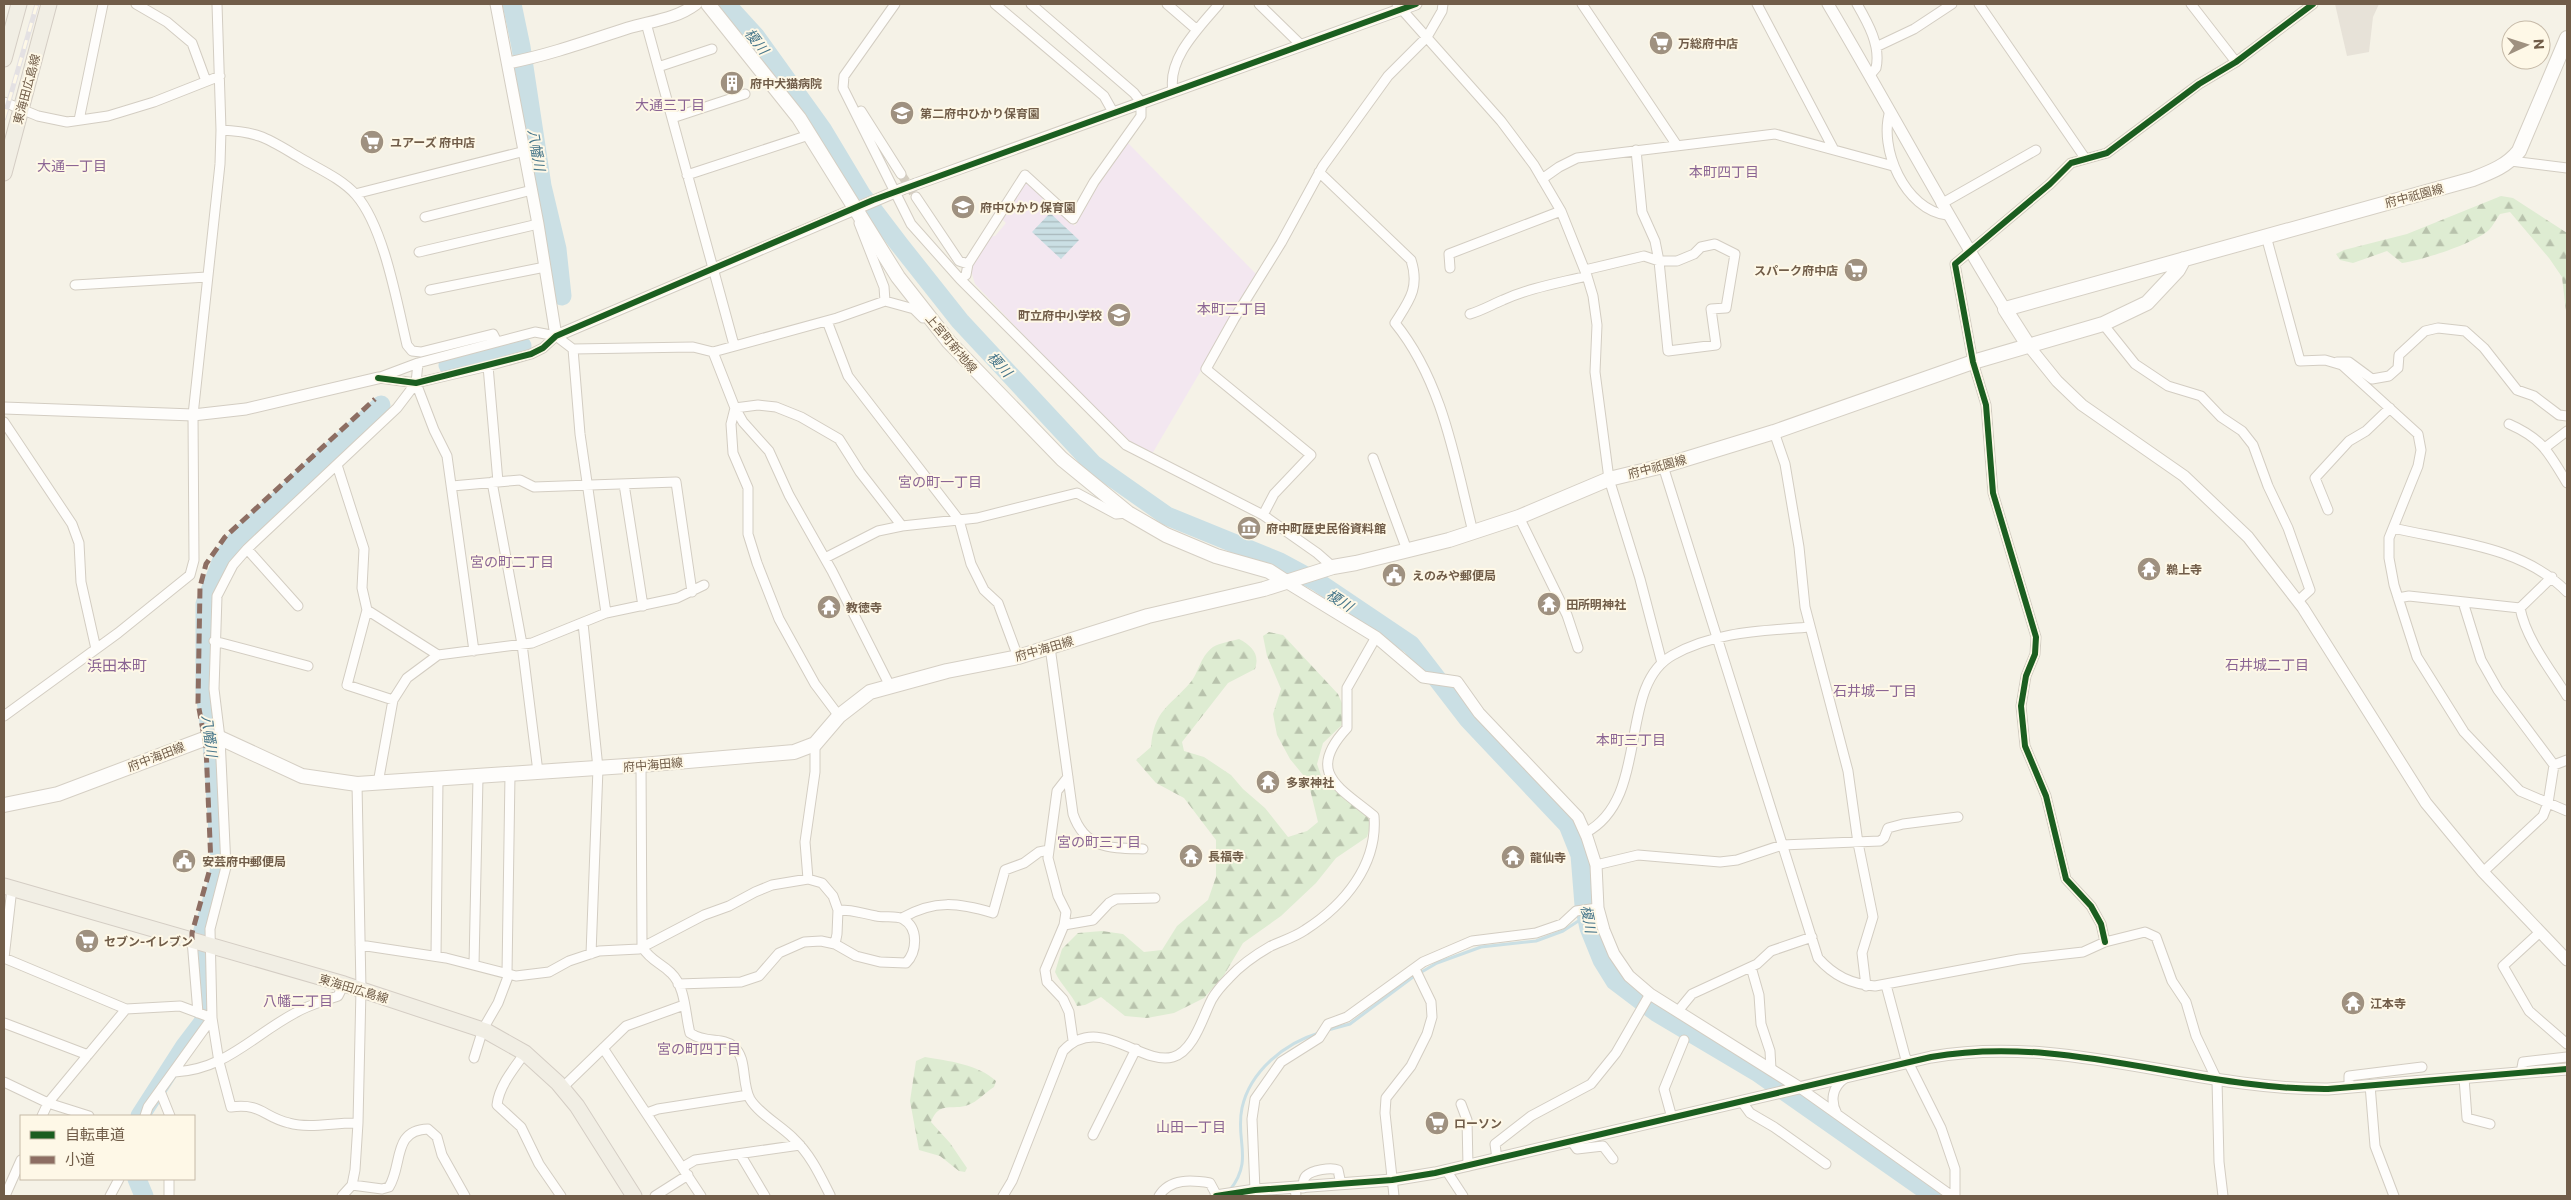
<svg xmlns="http://www.w3.org/2000/svg" width="2571" height="1200" font-family="Commissioner,'Noto Sans JP',sans-serif">
<style>
.industrial{fill:#e7e2d8}
.education{fill:#f3e7f0}
.forest{fill:url(#forest-firs)}
.water{fill:url(#water-rules)}
.lines{fill:none;stroke-linecap:round;stroke-linejoin:round}
.stream{stroke:#cadfe4;stroke-width:3}
.river{stroke:#cadfe4;stroke-width:19}
.minor-tunnel{stroke:#d4cdc0;stroke-width:9;stroke-dasharray:9 4.5;stroke-linecap:butt}
.minor-casing{stroke:#d3cdc2;stroke-width:11}
.tertiary-casing{stroke:#d3cdc2;stroke-width:13}
.secondary-casing{stroke:#d5cfc4;stroke-width:16}
.primary-casing{stroke:#d4cdc4;stroke-width:17}
.minor{stroke:#fefdfb;stroke-width:9}
.tertiary{stroke:#fefdfb;stroke-width:11}
.secondary{stroke:#fefdfb;stroke-width:14}
.primary{stroke:#f1eee4;stroke-width:15}
.rail-casing{stroke:#e4e1e3;stroke-width:5}
.rail{stroke:#fef8e7;stroke-width:3;stroke-dasharray:9;stroke-linecap:butt}
.tertiary-bridge-casing{stroke:#d3cdc2;stroke-width:13;stroke-linecap:butt}
.tertiary-bridge{stroke:#fefdfb;stroke-width:11}
.quiet{stroke:#8d6e63;stroke-width:5;stroke-dasharray:10 5;stroke-linecap:butt}
.cycleway-casing{stroke:#fef8e7;stroke-width:9}
.cycleway{stroke:#1b5e20;stroke-width:6}
.labels{text-anchor:middle;dominant-baseline:central;stroke-width:4;stroke-linejoin:round;paint-order:stroke}
.poi-label{font-size:12px;font-weight:bold;fill:#715d49;stroke:#fef8e7;text-anchor:start}
.street-label{font-size:12px;fill:#715d49;stroke:#fef8e7}
.water-label{font-size:14px;font-style:italic;fill:#47768a;stroke:#fef8e7}
.neighbourhood-label{font-size:14px;fill:#8b6594;stroke:#fef8e7}
.quarter-label{font-size:15px;fill:#8b6594;stroke:#fef8e7}
</style>
<defs>
<pattern id="forest-firs" width="22" height="20" patternUnits="userSpaceOnUse" patternTransform="scale(1.25)"><rect width="22" height="20" fill="#deecd2"/><path d="M5 1l3.5 6h-7zM16 11l3.5 6h-7z" fill="#b8c2ac"/></pattern>
<pattern id="water-rules" width="6" height="5" patternUnits="userSpaceOnUse" patternTransform="scale(1.25)"><rect width="6" height="5" fill="#cadfe4"/><path d="M0 2.5h6" fill="none" stroke="#a8b8bb"/></pattern>
</defs>
<rect width="100%" height="100%" fill="#f5f2e7"/>
<path class="industrial" d="M2335 4H2379L2373 17 2369 52 2347 56Z"/>
<path class="education" d="M1128 143 1257 275 1152 454 1123 439 975 284 970 267 988 237 995 236 1006 223 1000 217 1025 183 1030 182 1075 226 1099 184Z"/>
<path class="forest" d="M2501 196 2513 198 2567 233V320L2562 277 2549 258 2510 212 2500 214C2496 219 2493 226 2489 230 2473 244 2423 260 2402 263L2387 251 2353 263 2340 260 2336 254 2344 250 2407 234Z
M1269 632 1283 635 1338 694 1344 708 1342 725 1323 743 1317 764 1323 781 1366 814 1371 824 1367 837 1336 858 1316 883 1281 916 1243 943 1224 975 1204 998 1174 1013 1147 1018 1125 1016 1101 997 1085 1005 1077 1006C1071 993 1061 985 1055 972L1062 949 1078 933 1102 931 1123 934 1144 952 1162 950 1177 926 1208 900 1216 877V840L1184 798 1156 783 1136 760 1151 747C1154 710 1169 707 1190 683 1199 673 1199 658 1213 647 1220 643 1232 641 1239 639 1252 646 1260 654 1255 669L1228 683 1182 742 1184 751 1204 757 1231 775 1243 789 1265 808 1288 837 1307 831 1318 822 1308 781 1290 759 1277 735 1273 714 1281 689 1267 656 1263 636Z
M925 1057C948 1061 978 1064 996 1081L994 1087C986 1092 977 1102 968 1105 953 1111 939 1100 931 1122L950 1143 967 1168 965 1172 959 1171 940 1156 919 1150 910 1101 916 1061Z"/>
<path class="water" d="M503 4H517L518 10 505 13Z
M1050 213 1079 240 1061 259 1032 232Z"/>
<g class="lines">
<path class="stream" d="M1328 1030 1350 1024 1413 977 1437 963 1481 947 1536 941 1563 931 1586 916
M1230 1190C1254 1159 1235 1141 1242 1108 1250 1071 1285 1043 1319 1033"/>
<path class="river" d="M512 4 521 47 542 186 557 249 562 296
M726 4 756 37 822 129 861 194 899 244 960 321 1093 464 1167 516 1280 562 1319 583 1411 645 1468 719 1568 825 1580 855 1584 905 1589 928 1602 960 1615 981 1656 1012 1757 1072 1934 1196
M448 365 508 351 522 346
M140 1116 185 1046 204 1021 201 937 218 880 220 865 213 753 205 692V604L223 557 239 537 381 405
M137 1179 144 1196"/>
<path class="minor-tunnel" d="M901 174 916 197"/>
<g class="minor-casing">
<path id="minor" d="M136 4 167 22 192 43 206 81
M895 4 844 76 843 88 911 224 960 279 966 275 968 264
M995 4 1104 96 1113 112
M1167 4 1197 30
M1259 4 1301 45
M1397 4 1501 121 1534 165 1561 211 1587 276 1593 296 1597 325 1595 372 1609 479 1640 579 1662 663
M1582 4 1676 144
M1757 4 1833 148
M1857 4C1868 23 1881 46 1876 68L1870 75
M1979 4 2085 158
M2191 4 2236 62
M646 23 734 345
M1876 47 1914 29 1952 4
M658 67 712 49
M1173 91C1167 58 1200 27 1219 4
M4 102 38 116 67 122 108 116 154 102 220 76
M861 111 901 174
M1890 111C1878 148 1905 210 1947 215
M672 118 745 94
M79 120 103 4
M221 130C261 132 268 139 302 159 319 169 342 179 356 195 384 227 397 303 407 345L412 351 421 352 493 334 497 342
M2511 161 2567 168
M1319 172 1411 260C1420 288 1409 301 1395 323 1443 382 1455 461 1473 532
M687 175 809 135
M1542 179 1559 167 1577 158 1775 134 1893 166
M355 194 525 151
M916 197 959 261 968 264 1025 175 1073 219 1094 182 1141 116V102L1134 93 1031 4
M1941 204 2036 150
M425 217 532 190
M859 223 884 287 885 301
M2266 236 2300 361 2325 360 2342 365 2418 434 2421 450 2418 466 2389 538V558L2394 585 2417 657 2464 732 2520 791 2567 811
M419 252 538 224
M1450 268 1449 254 1561 211
M1585 270 1644 256 1659 261H1677L1694 254 1701 247 1715 244 1735 254 1726 308 1711 309 1716 345 1668 351 1659 261 1655 241 1642 212 1636 150
M960 279 1126 445 1263 515 1317 553 1333 567
M75 285 207 277
M430 290 545 267
M1470 314C1483 310 1491 305 1503 300 1529 288 1559 283 1587 276
M827 321 848 376 959 520 971 564 984 590 998 603 1018 657
M2103 324 2135 364 2168 386 2201 396 2221 417 2242 431 2253 445 2268 486 2288 528 2310 590 2298 601
M573 349 580 434 606 613
M713 352 837 318 885 301 914 309 923 318
M2337 362H2349L2372 379 2389 376 2398 368 2399 355 2425 331 2438 328 2465 331 2484 348 2517 390 2534 396 2559 415 2567 416
M418 363 416 383 434 430 447 456 474 651
M488 366 498 482
M378 378 418 363 535 332 556 336 573 349 693 347 713 352 735 408 743 422 769 451 789 495 832 571 890 686
M379 378 416 383 488 366 531 354 543 348 556 336
M735 408 731 424 733 453 748 488V534L757 563 779 619 815 684 839 716
M735 408 758 405 776 407 801 417 839 439 860 472 902 526
M4 422 72 524 79 543 81 582 96 649
M2509 424C2543 439 2549 453 2567 483
M1774 432 1785 464 1799 547 1805 607 1848 771 1858 843 1873 917 1862 953 1866 986
M2546 447 2567 431
M1373 458 1407 550
M337 465 364 549 362 588 367 610 438 655
M1663 466 1818 958C1834 976 1851 984 1875 986L2020 959 2083 952 2105 942 2145 932 2156 937 2172 981 2186 1002 2196 1036 2217 1080 2219 1162 2223 1196
M492 482 522 644 538 772
M624 484 643 606
M452 486 520 480 534 487 676 482 692 592
M2328 510 2315 478 2349 441 2366 431 2390 408
M1263 515 1274 494 1311 455 1206 369 1234 319 1281 243 1323 166 1388 76 1427 37 1442 11 1443 4
M1519 517 1567 615 1578 648
M2393 528C2454 542 2522 546 2567 592
M247 549 298 606
M825 558 878 531 902 526 977 518 1077 493 1116 514 1128 513
M2552 577 2520 608C2526 639 2550 669 2567 696
M2398 598 2409 596 2520 608
M2463 602 2481 660 2498 690 2554 765 2567 760
M367 610 347 685 393 700
M583 623 598 768 591 954
M214 641 308 666
M1050 647 1073 814C1085 849 1110 848 1143 849
M4 716 118 633 190 575 194 560 193 415 220 164 221 130 217 4
M641 765 642 947C652 962 660 962 671 973 686 987 685 1015 690 1033 706 1044 723 1037 733 1046 748 1058 741 1083 750 1099 759 1114 780 1125 793 1138 810 1154 819 1173 830 1195L829 1196
M1068 777 1057 791 1048 858 1058 896 1066 912 1064 925 1045 970 1047 982 1063 999 1069 1012 1073 1040
M378 783 393 700 407 678 438 655 532 643 606 613 677 598 704 585
M1585 833C1652 798 1616 686 1673 655 1716 631 1763 631 1810 627
M1596 865 1638 855 1720 862 1737 860 1782 845 1880 841 1884 838 1888 828 1903 824 1958 817
M2483 872 2543 816 2548 803 2554 765
M808 879 805 842 815 772V744
M902 918C935 899 959 903 993 913L1005 870 1024 863 1039 852 1049 850
M1064 925 1093 920 1109 903 1116 899 1155 898
M2540 932 2503 966 2529 1011 2567 1044
M192 940 198 1013
M2105 942 2101 924 2091 906 2066 879 2046 796 2025 746 2021 706 2026 676 2035 654 2036 637 1993 493 1986 405 1973 362 1955 264 2050 184 2071 163 2107 153 2199 84 2236 62 2313 4
M360 945 446 958 516 976 549 972 569 961 599 951 639 949 704 915 729 906 755 892 772 885 808 879 822 883 833 896 838 910 837 934 835 944
M436 956 438 779
M4 958 126 1009 180 1006 212 1018 219 1062 231 1107C262 1103 263 1117 289 1123 310 1129 336 1122 358 1123
M4 958 12 888
M474 965 478 777
M1751 967 1759 995 1761 1024 1770 1051 1771 1069
M507 973 510 774
M678 984 741 982 759 976 779 953 804 942 821 941 835 944 856 956 880 962 906 963C917 952 919 928 903 919 896 915 884 918 876 916 860 913 856 910 838 910
M1886 985 1905 1056 1941 1128 1955 1169V1196
M1678 1011 1692 994 1757 964 1771 951 1812 937
M4 1023 88 1055
M603 1048 701 1196
M525 1053C514 1068 499 1086 497 1105L521 1127 539 1164 561 1196
M474 1058 483 1029 498 1003 509 974
M175 1072C226 1069 252 1036 295 1013 308 1005 324 1001 338 996L344 984
M2521 1073 2523 1062 2567 1057
M2464 1078 2467 1118 2490 1124
M4 1082 48 1103 89 1116
M2370 1085 2375 1146 2394 1196
M2349 1087V1076L2422 1067
M562 1088 626 1026 684 1005
M1800 1088 1952 1196
M160 1091 170 1116
M1742 1102 1750 1113 1774 1127 1826 1164
M1461 1104 1467 1120 1468 1166
M647 1113 658 1109 748 1095
M1837 1114C1830 1101 1832 1087 1845 1078
M42 1116 48 1103 126 1009
M145 1116 148 1107 212 1018 210 929 226 867 220 738 214 689 217 596 233 565 247 549 397 408 416 383
M1672 1118 1664 1089 1684 1040
M1093 1135 1136 1049
M1572 1142 1577 1149 1603 1146 1613 1159
M740 1154 765 1196
M1497 1159 1495 1144 1531 1116 1591 1084 1616 1053 1650 994
M683 1167 695 1160 800 1145
M1446 1170 1463 1196
M352 1185 382 1189 389 1187C403 1165 392 1130 428 1129L437 1137 442 1155 465 1196
M1295 1188 1296 1196
M1303 1188C1303 1184 1303 1179 1306 1176 1312 1170 1331 1167 1338 1170L1341 1184
M1255 1190 1252 1119 1255 1099 1281 1062 1319 1038 1328 1024 1347 1017 1423 962 1472 941 1536 933 1562 924 1576 911 1598 908
M5 1196 21 1160
M110 1196 119 1179
M169 1196V1179
M342 1196 352 1185 355 1170 358 1123 361 989 357 784
M655 1196 688 1175
M1003 1196 1012 1181 1063 1051C1099 1013 1141 1066 1173 1057 1194 1051 1203 1016 1212 999 1216 992 1223 984 1229 978 1239 967 1257 954 1271 946 1282 941 1295 937 1305 930 1344 905 1378 865 1374 816 1339 787 1305 773 1347 728V688L1376 637
M1159 1196C1170 1178 1192 1180 1210 1183L1217 1196
M1394 1196 1385 1113 1386 1098 1411 1066 1427 1034 1432 1017 1431 1002 1415 969"/>
</g>
<g class="tertiary-casing">
<path id="tertiary" d="M496 4 538 224 556 336 902 189
M1828 4C1888 105 1943 209 2005 309
M508 63C549 55 588 41 628 28 652 21 676 19 696 4
M916 184 1416 4
M2028 345 2057 381 2082 405 2184 476 2248 537 2303 608 2426 803 2483 872 2567 960
M4 408 193 415 246 409 378 378
M1286 582 1376 637 1423 677 1457 682 1479 713 1578 817 1587 837 1596 865 1598 908 1604 930 1614 954 1629 976 1650 994 1800 1088
M1216 1196 1255 1190 1392 1180 1435 1173 1931 1057C2065 1033 2194 1090 2328 1089L2567 1069"/>
</g>
<g class="secondary-casing">
<path id="secondary" d="M708 4 799 118 898 277 949 342 1062 459 1128 513 1166 535 1216 556 1269 571 1286 582
M2028 345 2005 309 2473 179C2491 172 2507 166 2519 151L2567 38
M4 805 58 794 204 739 220 738 302 776 357 784 641 765 794 752 815 744 839 716 870 692 947 671 1018 657 1148 616 1264 589 1333 567 1356 563 1449 540 1519 517 1609 479 1663 466 1774 432 1973 362 2103 324 2147 303 2178 270 2184 259"/>
</g>
<g class="primary-casing">
<path id="primary" d="M4 59 19 4
M4 173 49 4
M4 886 344 984 486 1031 525 1053 558 1083 577 1106 634 1196"/>
</g>
<use href="#minor" class="minor"/>
<use href="#tertiary" class="tertiary"/>
<use href="#secondary" class="secondary"/>
<use href="#primary" class="primary"/>
<g class="rail-casing">
<path id="rail" d="M4 118 37 4"/>
</g>
<use href="#rail" class="rail"/>
<g class="tertiary-bridge-casing">
<path id="tertiary-bridge" d="M902 189 916 184"/>
</g>
<use href="#tertiary-bridge" class="tertiary-bridge"/>
<path class="quiet" d="M192 940V933L211 865 206 747 198 703 200 587 206 564 225 537 375 399"/>
<g class="cycleway-casing">
<path id="cycleway" d="M378 378 416 383 531 354 543 348 556 336 873 200 1416 4
M2105 942 2101 924 2091 906 2066 879 2046 796 2025 746 2021 706 2026 676 2035 654 2036 637 1993 493 1986 405 1973 362 1955 264 2050 184 2071 163 2107 153 2199 84 2236 62 2313 4
M1216 1196 1255 1190 1392 1180 1435 1173 1931 1057C2065 1033 2194 1090 2328 1089L2567 1069"/>
</g>
<use href="#cycleway" class="cycleway"/>
</g>
<defs>
<g id="supermarket-disc" transform="scale(1.25)"><circle r="9.5" fill="#9f9180" stroke="#fef8e7"/><path d="M-6-5.5h2.5l.6 2H6L4.5 2H-2.5L-4.4-4H-6ZM-1.5 3.2a1.3 1.3 0 1 0 .1 0ZM3 3.2a1.3 1.3 0 1 0 .1 0Z" fill="#fff"/></g>
<g id="building-disc" transform="scale(1.25)"><circle r="9.5" fill="#9f9180" stroke="#fef8e7"/><path d="M-4-6H4V6H1V3H-1V6H-4ZM-2.5-4.3h1.7v1.8h-1.7ZM.8-4.3h1.7v1.8H.8ZM-2.5-1h1.7V.8h-1.7ZM.8-1h1.7V.8H.8Z" fill="#fff"/></g>
<g id="school-disc" transform="scale(1.25)"><circle r="9.5" fill="#9f9180" stroke="#fef8e7"/><path d="M0-5L7-2L0 1L-7-2ZM-4 1L0 2.5L4 1V4Q0 6-4 4Z" fill="#fff"/></g>
<g id="museum-disc" transform="scale(1.25)"><circle r="9.5" fill="#9f9180" stroke="#fef8e7"/><path d="M0-6L6-3V-2H-6V-3ZM-5-1h2V3h-2ZM-1-1h2V3h-2ZM3-1h2V3H3ZM-6 4H6V6H-6Z" fill="#fff"/></g>
<g id="temple-disc" transform="scale(1.25)"><circle r="9.5" fill="#9f9180" stroke="#fef8e7"/><path d="M0-6L5-2H3V0L6.5 2.5H4V6H1.5V3h-3V6H-4V2.5H-6.5L-3 0V-2H-5Z" fill="#fff"/></g>
<g id="civic-disc" transform="scale(1.25)"><circle r="9.5" fill="#9f9180" stroke="#fef8e7"/><path d="M-.6-6.5H3V-4.5H.6V-3L4-1V1h2V6H-6V1h2V-1L-.6-3ZM-1.2 2.5V6h2.4V2.5Z" fill="#fff"/></g>
</defs>
<g fill-rule="evenodd">
<use href="#supermarket-disc" x="1661" y="43"/>
<use href="#building-disc" x="732" y="83"/>
<use href="#school-disc" x="902" y="113"/>
<use href="#supermarket-disc" x="372" y="142"/>
<use href="#school-disc" x="963" y="207"/>
<use href="#supermarket-disc" x="1856" y="270"/>
<use href="#school-disc" x="1119" y="315"/>
<use href="#museum-disc" x="1249" y="528"/>
<use href="#temple-disc" x="2149" y="569"/>
<use href="#civic-disc" x="1394" y="575"/>
<use href="#temple-disc" x="1549" y="604"/>
<use href="#temple-disc" x="829" y="607"/>
<use href="#temple-disc" x="1268" y="782"/>
<use href="#temple-disc" x="1191" y="856"/>
<use href="#temple-disc" x="1513" y="857"/>
<use href="#civic-disc" x="184" y="861"/>
<use href="#supermarket-disc" x="87" y="941"/>
<use href="#temple-disc" x="2353" y="1003"/>
<use href="#supermarket-disc" x="1437" y="1123"/>
</g>
<g class="labels">
<g class="poi-label">
<text x="1678" y="43">万総府中店</text>
<text x="750" y="83">府中犬猫病院</text>
<text x="920" y="113">第二府中ひかり保育園</text>
<text x="390" y="142">ユアーズ 府中店</text>
<text x="980" y="207">府中ひかり保育園</text>
<text x="1838" y="270" text-anchor="end">スパーク府中店</text>
<text x="1102" y="315" text-anchor="end">町立府中小学校</text>
<text x="1266" y="528">府中町歴史民俗資料館</text>
<text x="2166" y="569">鵜上寺</text>
<text x="1412" y="575">えのみや郵便局</text>
<text x="1566" y="604">田所明神社</text>
<text x="846" y="607">教徳寺</text>
<text x="1286" y="782">多家神社</text>
<text x="1208" y="856">長福寺</text>
<text x="1530" y="857">龍仙寺</text>
<text x="202" y="861">安芸府中郵便局</text>
<text x="104" y="941">セブン-イレブン</text>
<text x="2370" y="1003">江本寺</text>
<text x="1454" y="1123">ローソン</text>
</g>
<g class="street-label">
<text transform="translate(26 89) rotate(-75)">東海田広島線</text>
<text transform="translate(2414 195) rotate(-15)">府中祇園線</text>
<text transform="translate(952 343) rotate(50)">上宮町新地線</text>
<text transform="translate(1657 466) rotate(-15)">府中祇園線</text>
<text transform="translate(1044 648) rotate(-16)">府中海田線</text>
<text transform="translate(156 756) rotate(-21)">府中海田線</text>
<text transform="translate(653 764) rotate(-5)">府中海田線</text>
<text transform="translate(354 988) rotate(17)">東海田広島線</text>
</g>
<g class="water-label">
<text transform="translate(757 41) rotate(52)">榎川</text>
<text transform="translate(537 150) rotate(80)">八幡川</text>
<text transform="translate(1000 364) rotate(47)">榎川</text>
<text transform="translate(1340 600) rotate(33)">榎川</text>
<text transform="translate(210 736) rotate(83)">八幡川</text>
<text transform="translate(1589 919) rotate(79)">榎川</text>
</g>
<g class="neighbourhood-label">
<text x="670" y="104">大通三丁目</text>
<text x="72" y="165">大通一丁目</text>
<text x="1724" y="171">本町四丁目</text>
<text x="1232" y="308">本町二丁目</text>
<text x="940" y="481">宮の町一丁目</text>
<text x="512" y="561">宮の町二丁目</text>
<text x="2267" y="664">石井城二丁目</text>
<text x="1875" y="690">石井城一丁目</text>
<text x="1631" y="739">本町三丁目</text>
<text x="1099" y="841">宮の町三丁目</text>
<text x="298" y="1000">八幡二丁目</text>
<text x="699" y="1048">宮の町四丁目</text>
<text x="1191" y="1126">山田一丁目</text>
</g>
<g class="quarter-label">
<text x="117" y="665">浜田本町</text>
</g>
</g>
<rect width="2571" height="1200" fill="none" stroke="#715d49" stroke-width="10"/>
<rect x="20" y="1115" width="175" height="65" fill="#fef8e7" stroke="#c6baa8"/>
<rect x="30" y="1131" width="25" height="8" fill="#1b5e20" stroke="#c6baa8"/>
<text x="65" y="1140" font-size="15" fill="#715d49">自転車道</text>
<rect x="30" y="1156" width="25" height="8" fill="#8d6e63" stroke="#c6baa8"/>
<text x="65" y="1165" font-size="15" fill="#715d49">小道</text>
<g transform="translate(2526 45) rotate(86)"><circle r="24" fill="#fef8e7" stroke="#c6baa8"/>
<path d="M0-4L9 19L0 12L-9 19Z" fill="#9f9180"/>
<text y="-8" font-size="14" font-weight="bold" text-anchor="middle" fill="#715d49">N</text>
</g>
</svg>
